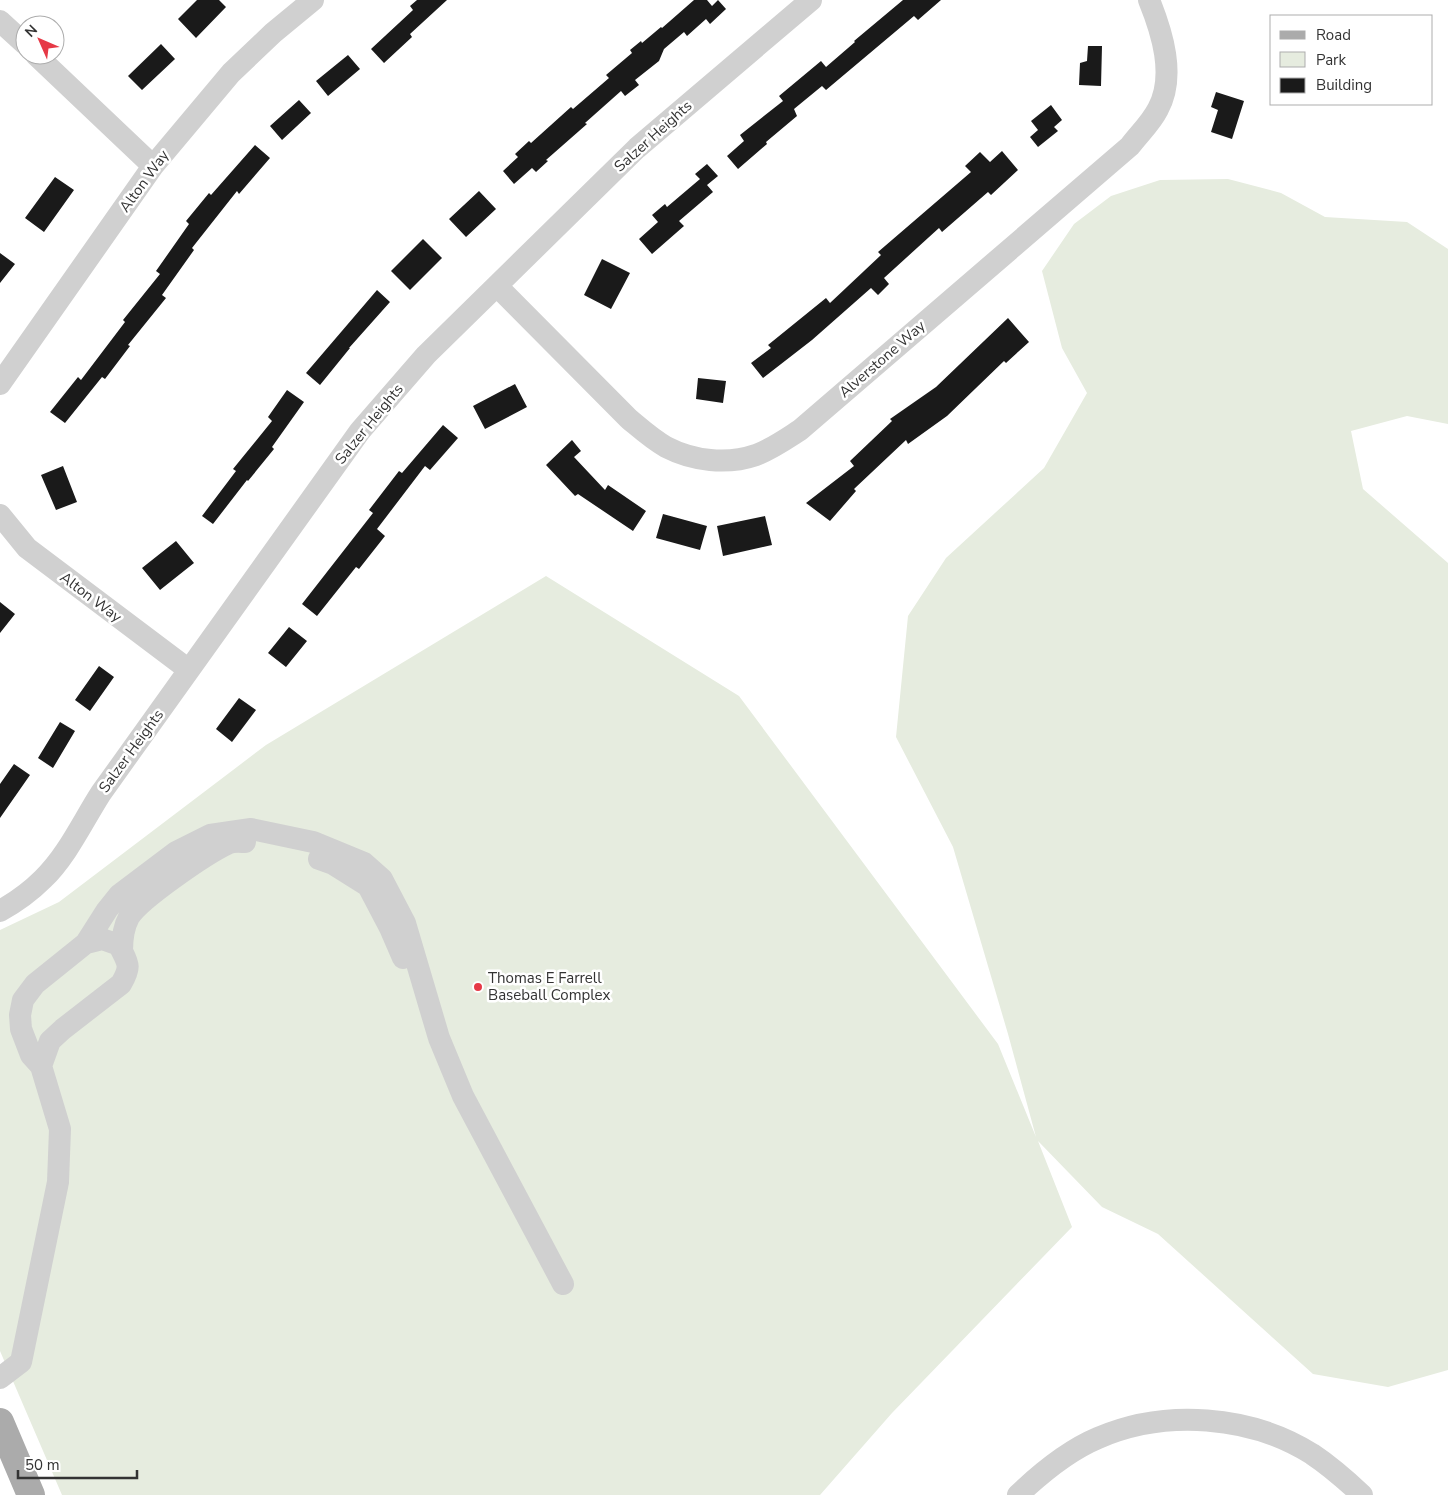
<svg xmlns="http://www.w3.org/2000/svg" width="1448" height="1495" font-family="'Nunito Sans',sans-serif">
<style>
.green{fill:#e6ecdf}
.building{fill:#1a1a1a}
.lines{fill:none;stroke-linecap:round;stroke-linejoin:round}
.minor{stroke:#d0d0d0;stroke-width:22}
.major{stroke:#ababab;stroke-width:28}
.poi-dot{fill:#e63946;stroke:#fff;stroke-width:2}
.labels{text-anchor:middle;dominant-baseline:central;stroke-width:5;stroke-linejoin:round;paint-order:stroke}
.street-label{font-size:15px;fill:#333;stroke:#fff}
.poi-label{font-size:15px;fill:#333;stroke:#fff;text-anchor:start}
</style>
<rect width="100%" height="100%" fill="#fff"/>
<path class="green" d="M1228 179 1281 193 1325 217 1407 222 1448 249V424L1407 416 1351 431 1363 489 1448 563V1370L1388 1387 1313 1374 1158 1234 1102 1207 1038 1141 1072 1227 892 1413 820 1495H62L0 1351V930L59 902 266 745 546 576 739 696 998 1044 1036 1137 1008 1034 953 847 896 737 908 616 946 558 1044 468 1087 393 1062 348 1042 271 1074 224 1111 196 1160 180Z"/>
<path class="building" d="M197 0H219L226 7 196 38 178 19Z
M417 0H447L410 34 412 37 384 63 371 49 413 10 410 6Z
M694 0H707L712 6 718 0 726 9 710 24 706 19 687 36 684 32 664 49 659 61 635 80 639 85 625 96 621 91 585 123 587 124 546 160 548 161 536 172 532 168 514 184 503 171 518 157 515 154 529 141 531 143 571 107 573 109 609 78 606 75 632 53 630 50 641 41 642 43 661 27 662 28Z
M903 0H941L918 20 914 16 826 90 822 86 794 109 797 116 766 142 767 144 738 169 727 156 744 141 740 135 783 101 779 96 821 61 826 67 855 42 854 41Z
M161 44 175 59 142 90 128 76Z
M1088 46H1102L1101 86 1079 85 1080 63 1087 61Z
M348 55 360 69 328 96 316 81Z
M1216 92 1244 101 1232 139 1211 132 1218 110 1211 107Z
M299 100 311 113 282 140 270 126Z
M1051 105 1062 120 1054 127 1058 131 1038 147 1030 137 1038 130 1031 121Z
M255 145 270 158 239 194 237 191 192 248 194 250 162 295 166 298 128 345 130 346 105 379 102 377 65 423 50 412 78 377 81 380 125 322 123 320 160 274 156 271 189 224 186 221 209 193 211 195Z
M1002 151 1018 170 991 195 988 192 942 232 939 228 884 278 889 284 878 295 871 288 812 340 763 378 751 363 771 348 768 345 826 298 830 303 881 255 878 252 971 172 965 166 980 152 990 162Z
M707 164 718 176 707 185 713 192 679 221 684 226 652 254 639 239 658 222 652 215 665 204 667 207 700 179 695 174Z
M55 177 74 190 44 232 25 218Z
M479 191 496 209 466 237 449 219Z
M423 239 442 258 410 290 391 271Z
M0 253 15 264 0 283Z
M602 259 630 273 611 309 584 295Z
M377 290 390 302 349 348H350L320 385 306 373Z
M1008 318 1029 342 1006 363 1004 361 947 416 908 444 906 440 854 489 856 491 830 521 806 503 854 466 850 461 892 421 890 419 936 387Z
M698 378 726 381 723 403 696 399Z
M515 384 527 407 485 429 473 406Z
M287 390 304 402 272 447 274 449 248 481 247 480 213 524 202 516 236 471 233 469 272 421 268 417Z
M443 425 458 438 430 470 425 466 377 529 385 536 359 569 356 567 317 616 302 604 373 513 369 510 399 471 402 473Z
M572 440 581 451 574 457 605 490 608 485 646 511 633 531 578 494 575 496 546 465Z
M63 466 77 502 56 510 41 475Z
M663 514 707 526 700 550 656 538Z
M765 516 772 545 723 556 717 526Z
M176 541 194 563 160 590 142 568Z
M0 602 15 614 0 633Z
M289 627 307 641 286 667 268 653Z
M99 666 114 677 90 711 75 700Z
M239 698 256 710 232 742 216 729Z
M60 722 75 731 53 768 38 758Z
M14 764 30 775 0 818V784Z"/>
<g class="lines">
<path class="minor" d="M0 21 25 44
M36 55 153 166
M497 286 629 419C641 429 652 439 666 447 693 461 727 465 756 455 772 449 786 439 800 430L1130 146C1139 134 1151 123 1158 109 1176 76 1162 32 1149 0
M0 384 153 166 231 73 273 33 313 0
M0 515 27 548 189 670
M319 859 333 864 368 886 390 928 403 958
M0 911C16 902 30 892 43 879 67 856 83 821 101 793L360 431 426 355 637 148 811 0
M86 943 107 910 119 895 176 852 210 835 251 829 313 842 364 863 382 879 405 923 439 1038 463 1096 563 1284
M122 951C122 939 123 928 129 917 140 899 206 854 227 844 232 841 240 842 245 842
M0 1378 21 1362 58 1182 60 1129 41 1066 31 1055 21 1029 20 1015 23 1000 35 984 86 943 102 939 119 945C128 964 132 965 121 984L63 1029 50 1041 41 1066
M1018 1495C1041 1473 1067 1451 1098 1438 1165 1409 1250 1415 1312 1454 1330 1466 1346 1480 1362 1495"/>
<path class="major" d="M0 1422 31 1495"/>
</g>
<circle class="poi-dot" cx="478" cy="987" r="5"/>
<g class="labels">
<g class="street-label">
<text transform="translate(653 136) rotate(-42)">Salzer Heights</text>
<text transform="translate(144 181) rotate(-54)">Alton Way</text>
<text transform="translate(882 359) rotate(-41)">Alverstone Way</text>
<text transform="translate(369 424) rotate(-51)">Salzer Heights</text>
<text transform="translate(91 597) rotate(37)">Alton Way</text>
<text transform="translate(131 751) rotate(-54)">Salzer Heights</text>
</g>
<g class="poi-label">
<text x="488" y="978">Thomas E Farrell<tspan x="488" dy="17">Baseball Complex</tspan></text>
</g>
</g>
<rect x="1270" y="15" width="162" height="90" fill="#ffffff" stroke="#adadad"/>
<rect x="1280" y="31" width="25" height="8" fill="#ababab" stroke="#adadad"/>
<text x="1316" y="40" font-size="15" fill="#333333">Road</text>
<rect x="1280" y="52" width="25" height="15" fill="#e6ecdf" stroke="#adadad"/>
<text x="1316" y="65" font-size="15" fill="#333333">Park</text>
<rect x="1280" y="78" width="25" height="15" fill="#1a1a1a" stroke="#adadad"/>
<text x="1316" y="90" font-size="15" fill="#333333">Building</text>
<g transform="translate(40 40) rotate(315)"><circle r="24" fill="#ffffff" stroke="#adadad"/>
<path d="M0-4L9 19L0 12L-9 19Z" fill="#e63946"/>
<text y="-8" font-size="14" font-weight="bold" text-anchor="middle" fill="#333333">N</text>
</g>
<path d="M18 1470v8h119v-8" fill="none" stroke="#333333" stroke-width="2.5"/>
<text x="25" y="1470" font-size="15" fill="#333333" stroke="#ffffff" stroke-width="4" paint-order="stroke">50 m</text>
</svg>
